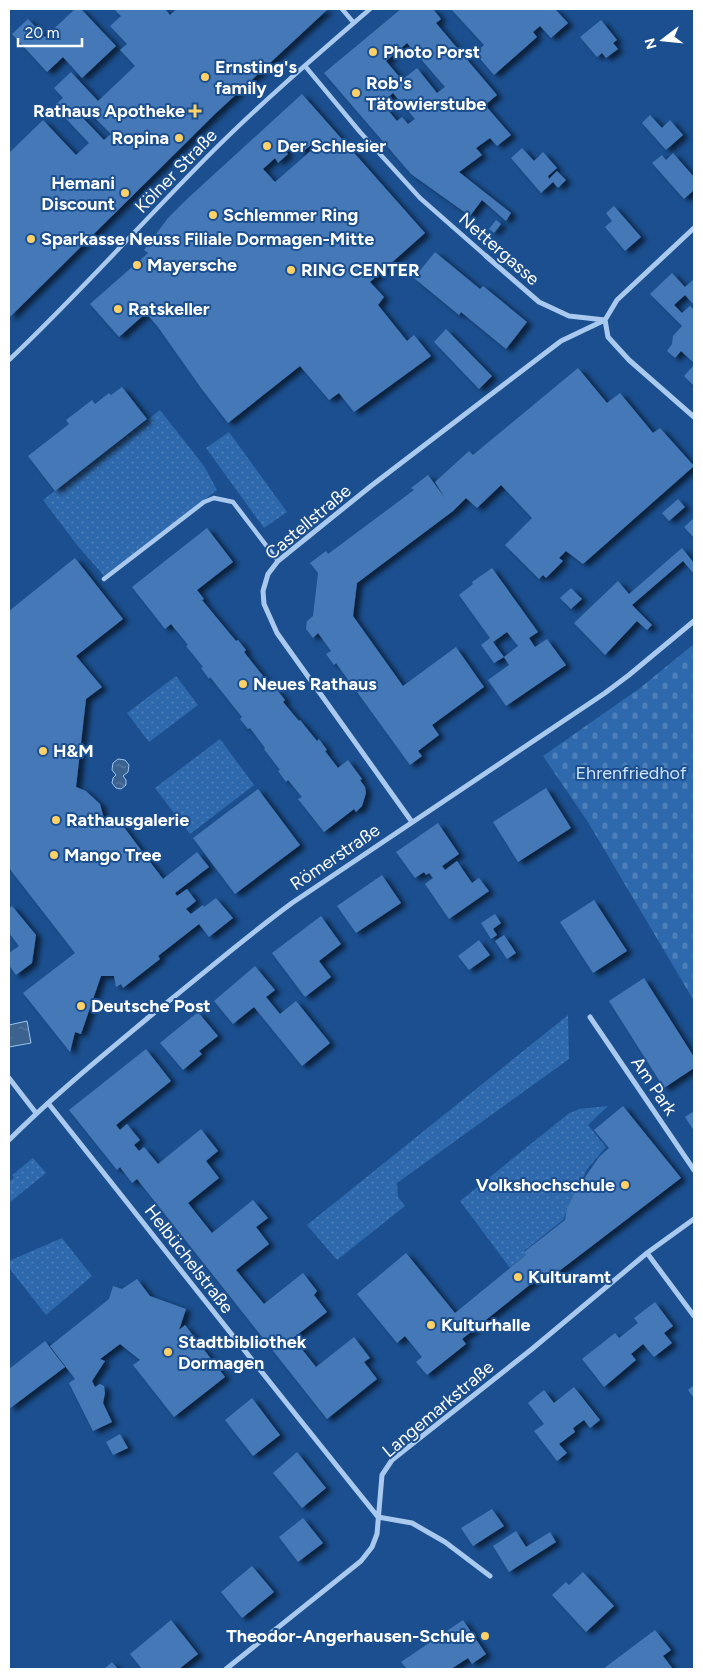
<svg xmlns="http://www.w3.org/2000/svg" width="703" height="1678" font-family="Figtree,sans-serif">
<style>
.grass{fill:url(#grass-dots)}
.cemetery{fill:url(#cemetery-stones)}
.water{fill:url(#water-ripples);stroke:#9cc4f0}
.building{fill:#4478b7;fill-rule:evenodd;filter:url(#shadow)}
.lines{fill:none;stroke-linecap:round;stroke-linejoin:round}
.pedestrian{stroke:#a9c9ee;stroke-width:4.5}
.minor{stroke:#a9c9ee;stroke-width:5}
.poi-dot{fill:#ffd166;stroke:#1b4f8f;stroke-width:2}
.labels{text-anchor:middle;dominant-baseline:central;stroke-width:4;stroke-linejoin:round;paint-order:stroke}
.poi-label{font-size:18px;font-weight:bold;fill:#fff;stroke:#1b4f8f;text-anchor:start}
.street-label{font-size:18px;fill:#fff;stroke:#1b4f8f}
.park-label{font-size:18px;fill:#cfe3fa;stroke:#1b4f8f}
</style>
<defs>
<pattern id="grass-dots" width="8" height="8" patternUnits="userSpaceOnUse" patternTransform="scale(1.25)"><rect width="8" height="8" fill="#2e69ad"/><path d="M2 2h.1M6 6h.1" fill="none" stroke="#4d80b9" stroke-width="1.8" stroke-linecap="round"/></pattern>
<pattern id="cemetery-stones" width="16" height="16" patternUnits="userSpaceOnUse" patternTransform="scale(1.25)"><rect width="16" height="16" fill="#2e69ad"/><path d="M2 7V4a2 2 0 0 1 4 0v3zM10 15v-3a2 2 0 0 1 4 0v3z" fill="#4d80b9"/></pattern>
<pattern id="water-ripples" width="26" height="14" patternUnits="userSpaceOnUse" patternTransform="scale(1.25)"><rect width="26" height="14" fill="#3c6290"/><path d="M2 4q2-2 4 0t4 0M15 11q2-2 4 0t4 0" fill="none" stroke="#597aa1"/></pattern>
<filter id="shadow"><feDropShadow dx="5.5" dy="3" stdDeviation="2.5" flood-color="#0009"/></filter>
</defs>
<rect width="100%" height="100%" fill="#1b4f8f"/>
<path class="grass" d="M160 410 204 466 217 490 104 576 77 545 43 500Z
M229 432 287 512 264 528 206 448Z
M176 676 198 705 149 742 127 713Z
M220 739 254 785 190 834 155 788Z
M568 1015 569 1059 397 1183 398 1197 405 1206 337 1260 307 1225Z
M608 1106 588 1125 606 1147 587 1169 563 1220 524 1251 526 1255 510 1268 460 1201 568 1114 579 1109Z
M33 1158 46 1173 9 1203V1182L14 1178 12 1175Z
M62 1238 92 1276 46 1315 9 1268V1261Z"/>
<path class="cemetery" d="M694 644V1001L588 822 543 756 640 688Z"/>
<path class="water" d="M118 759 125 760 129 765 128 772 123 776 126 780V785L121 789 116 788 112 783 113 778 116 775 112 770 113 763Z
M27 1021 31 1043 9 1047V1025Z"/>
<path class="building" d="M75 9H81L116 46 82 78 63 57 47 72 12 34 28 19 45 37Z
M114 9H165L170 15 177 9H328L215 114 9 318V153L43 120 76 155 89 143 54 106 63 98 54 88 71 72 98 101 135 66 120 50 127 44 110 26 121 16ZM83 109 91 117 93 116 111 134 104 140 78 113Z
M401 9H433L441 19 436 23 497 95 485 105 511 135 497 146 490 138 476 148 482 155 459 172 511 213 506 221 482 200 470 216 411 174 324 73ZM407 43 445 87 437 93 417 68 402 80 386 61ZM393 93 415 119 408 124 402 117 397 121 382 103Z
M451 9H555L568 23 551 38 540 26 533 32 537 37 494 75 475 53 484 45Z
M601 20 617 40 613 43 618 49 606 58 602 53 597 57 580 37Z
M302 94 425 233 370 282 384 297 378 305 407 341 414 335 431 356 354 412 339 393 329 400 300 366 228 423 201 388 158 327 146 313 119 337 90 304 148 253 144 250 168 218 187 199ZM293 144 301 153 311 145 314 148 275 182 263 169 275 158 278 163 288 154 285 151Z
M650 115 662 128 670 120 683 135 666 150 642 123Z
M522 148 534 161 543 152 557 168 548 176 549 179 557 171 566 180 558 188 553 182 541 193 511 158Z
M673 153 694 177V190L684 199 652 163 662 155 666 160Z
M614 206 641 237 625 251 605 227 612 221 606 213Z
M496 220 501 224 494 233 489 229Z
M435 252 480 289 483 286 527 322 506 349 461 312 459 315 414 278Z
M672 273 685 287 694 279V305L685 295 674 305 682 313 690 306 694 310V363L681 351 675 358 667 351 672 344 673 336 682 326 650 294Z
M446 329 492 376 479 389 434 342Z
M694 365V386L684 376Z
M578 368 607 403 620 393 653 433 660 428 694 466 583 564 566 551 559 558 563 561 546 578 543 575 539 579 505 545 532 518 501 485 477 508 466 498 453 511 357 583 353 616 403 686 456 647 484 687 432 725 439 735 418 751 422 756 410 765 336 663 334 665 326 654 331 651 318 633 313 638 306 629 307 621 313 616 318 573 310 563 326 551 328 554 414 490 411 488 428 475 445 498 435 482 469 451 473 455Z
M122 387 147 419 55 491 28 456 69 424 66 420 92 400 95 404 109 393 111 395Z
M678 499 685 507 669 521 662 513Z
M694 518V538L684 527Z
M207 528 233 562 197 590 204 599 202 600 236 641 238 640 246 650 244 652 275 691 277 690 285 700 283 702 299 721 300 720 317 741 319 739 327 750 325 751 338 768 348 760 362 779 360 780 365 787 366 793 362 806 356 812 354 809 324 832 298 799 302 797 288 780 286 782 278 771 280 770 264 749 265 748 250 728 248 729 240 719 242 717 210 677 209 679 201 668 203 667 186 646 188 645 171 624 165 629 132 587Z
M682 548 694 563V574L683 561 632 605 652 625 647 630 637 621 605 655 574 623 618 581 629 594Z
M75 558 123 619 76 656 102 687 86 699 76 787 86 791 100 804 103 815 105 825 123 826 163 879 197 852 209 867 175 893 177 896 187 889 196 901 186 909 191 914 203 905 204 907 216 898 233 918 209 937 199 924 158 956 160 959 123 988 121 984 116 987 114 976H101L81 1034 75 1032 70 1052 23 993 75 953 9 868V611Z
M492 568 538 632 529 638 535 647 547 639 566 665 506 706 488 680 509 665 504 657 518 646 507 632 493 642 504 657 494 663 481 645 490 638 459 595 473 584 472 582Z
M571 588 582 599 571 609 560 598Z
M546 788 571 828 518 862 493 822Z
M258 789 300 845 235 894 193 838Z
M438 823 459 854 442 866 445 870 457 861 472 883 479 878 489 891 449 919 425 884 433 878 429 873 426 875 424 872 415 878 396 852Z
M382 875 401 903 356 933 337 906Z
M594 900 627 951 593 973 560 922Z
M12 906 36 935 32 963 16 975 9 965V953L19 946 9 933V908Z
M495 914 501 923 493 929 497 935 491 939 481 923Z
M321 916 341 944 319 961 331 977 305 997 272 953Z
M504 935 516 953 507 959 495 941Z
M479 940 490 955 469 970 458 956Z
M255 966 275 990 266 997 280 1014 296 1001 330 1043 302 1066 254 1007 233 1024 214 1001Z
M644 978 694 1057V1068L664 1088 609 1001Z
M198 1012 218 1036 199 1051 202 1054 183 1070 160 1043Z
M146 1049 171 1081 116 1125 120 1130 127 1124 140 1140 134 1145 139 1151 144 1147 158 1164 201 1129 218 1151 206 1161 219 1178 188 1203 212 1233 253 1200 268 1218 256 1227 269 1244 236 1270 264 1304 303 1273 317 1291 314 1295 327 1312 293 1338 316 1367 354 1337 370 1358 364 1362 377 1379 327 1419 137 1179 132 1183 120 1167 117 1170 69 1110Z
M623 1106 681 1178 546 1281 542 1275 462 1339 466 1344 427 1375 416 1362 422 1357 405 1336 397 1343 357 1294 406 1253 455 1313 526 1255 524 1252 565 1220 567 1209 575 1192 599 1157 609 1148 594 1130Z
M694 1111V1131L685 1117Z
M137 1279 150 1296 186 1309 179 1330 185 1325 225 1377 174 1417 133 1365 140 1360 120 1344 100 1359 105 1361 92 1381 95 1387 100 1384 104 1386 105 1393 103 1403 112 1422 93 1431 69 1383 75 1379 50 1346 109 1299 113 1286 122 1289Z
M655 1302 673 1326 664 1333 672 1343 654 1357 643 1344 631 1354 636 1360 604 1387 582 1359 615 1333 619 1338 638 1323 634 1318Z
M45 1341 65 1367 9 1409V1369Z
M694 1385V1398L688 1390Z
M574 1387 600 1420 590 1428 584 1420 573 1428 575 1432 559 1444 567 1453 557 1461 534 1431 544 1424 528 1403 544 1390 554 1403Z
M252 1398 280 1435 253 1456 225 1420Z
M120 1434 128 1448 113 1455 106 1442Z
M297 1452 326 1488 302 1508 273 1473Z
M492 1509 504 1526 473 1546 461 1528Z
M303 1518 323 1543 298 1562 279 1537Z
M516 1531 526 1547 550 1532 556 1542 509 1572 493 1546Z
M252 1566 274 1592 242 1618 221 1592Z
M583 1572 614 1606 586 1632 552 1595 566 1582 569 1585Z
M171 1620 198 1654 179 1669H142L130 1654Z
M463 1620 486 1654 472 1664 468 1658 451 1669H407L401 1662Z
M655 1630 671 1650 663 1656 673 1669H603Z
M112 1662 118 1669H104Z"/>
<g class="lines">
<path class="pedestrian" d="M342 9 354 23
M305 66 360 132 420 198 486 256
M9 360C80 293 144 220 213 151 262 102 318 54 370 9
M104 579 204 502 214 498 233 502 278 561"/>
<path class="minor" d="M486 256 539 302 569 316 605 320
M605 320 608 337 629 360 694 417
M605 320 617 300 694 228
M412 822 277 633 264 604 263 591 268 574 278 561 371 486 561 341 605 320
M590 1017 694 1170
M9 1078 36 1113
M48 1103C158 1241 267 1380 378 1517L412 1523 445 1542 490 1576
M9 1140C53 1096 101 1057 149 1017 197 979 243 939 292 903L605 693 629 675 694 621
M647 1253 694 1316
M226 1669 361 1561 372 1547 377 1534 382 1475 392 1460 532 1349 647 1253 694 1219"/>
</g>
<g class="poi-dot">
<circle cx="373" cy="52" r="5"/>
<circle cx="205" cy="77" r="5"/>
<circle cx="356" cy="93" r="5"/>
<path d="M192.5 103.5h5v5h5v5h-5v5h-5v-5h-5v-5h5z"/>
<circle cx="179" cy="138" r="5"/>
<circle cx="267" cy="146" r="5"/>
<circle cx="125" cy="193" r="5"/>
<circle cx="213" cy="215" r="5"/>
<circle cx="31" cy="239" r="5"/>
<circle cx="137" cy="265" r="5"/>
<circle cx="291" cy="270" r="5"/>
<circle cx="118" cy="309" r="5"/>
<circle cx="243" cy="684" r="5"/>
<circle cx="43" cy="751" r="5"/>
<circle cx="56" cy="820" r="5"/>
<circle cx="54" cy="855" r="5"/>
<circle cx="81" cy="1006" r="5"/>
<circle cx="625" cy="1185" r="5"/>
<circle cx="518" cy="1277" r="5"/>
<circle cx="431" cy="1325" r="5"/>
<circle cx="168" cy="1352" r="5"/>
<circle cx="485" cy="1636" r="5"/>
</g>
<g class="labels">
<g class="poi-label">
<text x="383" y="52">Photo Porst</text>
<text x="215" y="67">Ernsting's<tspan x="215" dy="21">family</tspan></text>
<text x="366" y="83">Rob's<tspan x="366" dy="21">Tätowierstube</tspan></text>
<text x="185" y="111" text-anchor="end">Rathaus Apotheke</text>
<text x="169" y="138" text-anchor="end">Ropina</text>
<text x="277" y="146">Der Schlesier</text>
<text x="115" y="183" text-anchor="end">Hemani<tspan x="115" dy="21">Discount</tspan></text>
<text x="223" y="215">Schlemmer Ring</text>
<text x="41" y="239">Sparkasse Neuss Filiale Dormagen-Mitte</text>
<text x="147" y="265">Mayersche</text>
<text x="301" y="270">RING CENTER</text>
<text x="128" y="309">Ratskeller</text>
<text x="253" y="684">Neues Rathaus</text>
<text x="53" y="751">H&amp;M</text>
<text x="66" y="820">Rathausgalerie</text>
<text x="64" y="855">Mango Tree</text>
<text x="91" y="1006">Deutsche Post</text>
<text x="615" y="1185" text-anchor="end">Volkshochschule</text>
<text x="528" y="1277">Kulturamt</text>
<text x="441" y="1325">Kulturhalle</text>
<text x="178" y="1342">Stadtbibliothek<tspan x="178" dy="21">Dormagen</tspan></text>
<text x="475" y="1636" text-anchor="end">Theodor-Angerhausen-Schule</text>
</g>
<g class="street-label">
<text transform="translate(176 171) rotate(-46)">Kölner Straße</text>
<text transform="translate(499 249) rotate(41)">Nettergasse</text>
<text transform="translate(308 522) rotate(-40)">Castellstraße</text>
<text transform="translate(335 857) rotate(-34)">Römerstraße</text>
<text transform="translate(654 1086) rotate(56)">Am Park</text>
<text transform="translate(189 1259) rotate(52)">Helbüchelstraße</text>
<text transform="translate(438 1409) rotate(-40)">Langemarkstraße</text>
</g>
<g class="park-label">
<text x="631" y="773">Ehrenfriedhof</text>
</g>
</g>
<rect width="703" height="1678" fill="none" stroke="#ffffff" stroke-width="20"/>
<g transform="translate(663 40) rotate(254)" stroke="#1b4f8f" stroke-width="4" paint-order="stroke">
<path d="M0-4L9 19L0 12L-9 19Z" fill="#ffffff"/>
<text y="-8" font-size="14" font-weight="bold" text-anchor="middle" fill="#ffffff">N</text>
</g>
<path d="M18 38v8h64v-8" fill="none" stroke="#ffffff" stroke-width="2.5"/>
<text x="25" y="38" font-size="15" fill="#ffffff" stroke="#1b4f8f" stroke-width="4" paint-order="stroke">20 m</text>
</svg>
